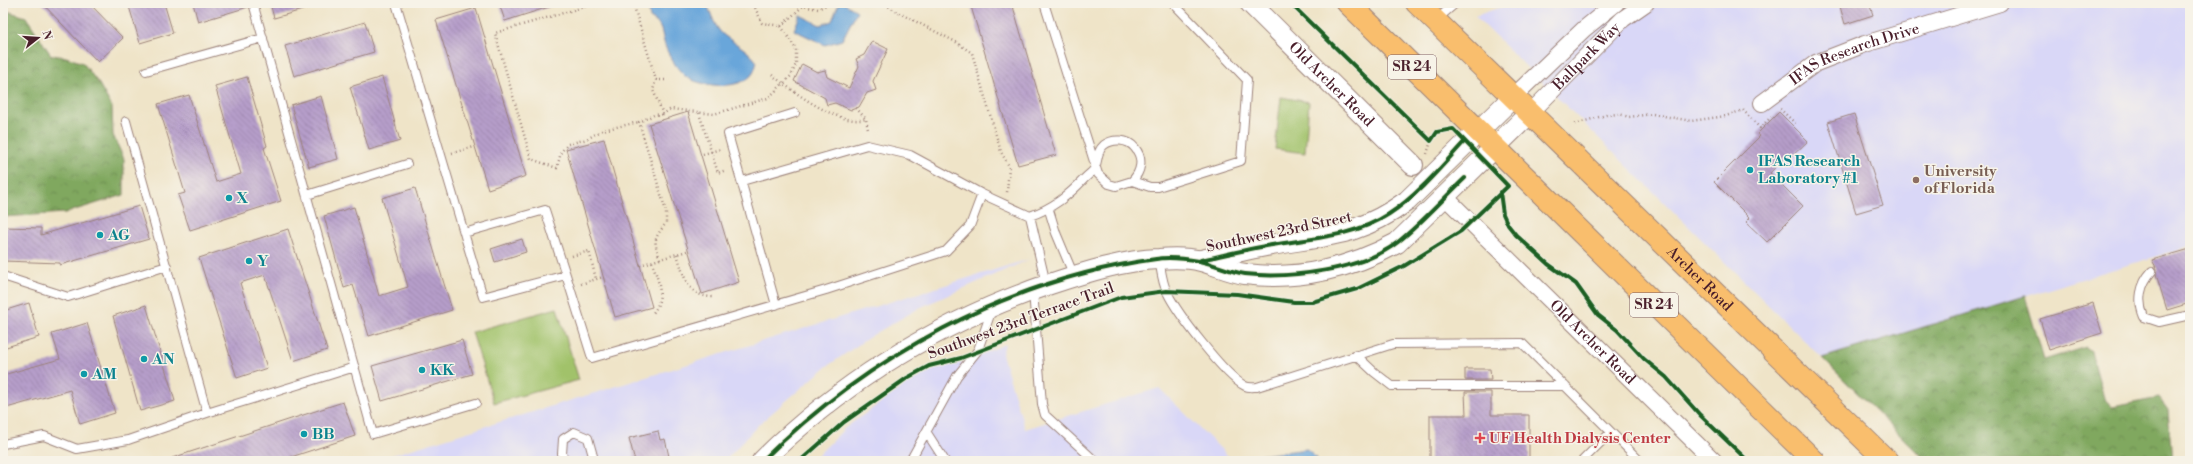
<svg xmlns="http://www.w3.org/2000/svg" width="2193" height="464" font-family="'Libre Bodoni',serif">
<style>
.built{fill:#d9d7f7}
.forest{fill:url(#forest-crowns);stroke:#656445}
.pitch{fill:#a1c26b;stroke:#76704b}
.water{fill:#69a6da;stroke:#5a6282}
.building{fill:url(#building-back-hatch)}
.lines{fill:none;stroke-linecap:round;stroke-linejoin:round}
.service-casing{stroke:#9c827a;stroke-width:10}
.minor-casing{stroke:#9c827a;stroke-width:18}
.tertiary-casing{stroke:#9c827a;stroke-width:22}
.primary-casing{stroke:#9c827a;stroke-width:24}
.path{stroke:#9c827a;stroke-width:2.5;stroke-dasharray:1 3;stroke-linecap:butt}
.service{stroke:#fff;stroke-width:8}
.minor{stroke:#fff;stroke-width:16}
.tertiary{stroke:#fff;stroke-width:20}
.primary{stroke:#f9be6d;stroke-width:22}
.cycleway-casing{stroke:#f7f3e8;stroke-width:6}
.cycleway{stroke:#1b5e20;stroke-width:4}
.culture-dot{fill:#0f9aa8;stroke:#f7f3e8;stroke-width:1.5}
.education-dot{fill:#8d6e63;stroke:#f7f3e8;stroke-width:1.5}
.health-dot{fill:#e0444e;stroke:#f7f3e8;stroke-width:1.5}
.labels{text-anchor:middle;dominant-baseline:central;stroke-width:3;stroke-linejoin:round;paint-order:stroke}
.shield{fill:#f7f3e8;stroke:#7e5f64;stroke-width:1}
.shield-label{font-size:14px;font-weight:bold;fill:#4a1f2b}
.street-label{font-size:15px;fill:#4a1f2b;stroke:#f7f3e8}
.culture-label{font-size:15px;font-weight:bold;fill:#0d838f;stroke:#f7f3e8;text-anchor:start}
.education-label{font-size:15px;font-weight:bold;fill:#785e54;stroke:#f7f3e8;text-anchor:start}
.health-label{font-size:15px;font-weight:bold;fill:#be3a42;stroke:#f7f3e8;text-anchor:start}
</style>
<defs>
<pattern id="forest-crowns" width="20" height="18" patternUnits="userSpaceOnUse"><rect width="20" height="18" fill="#80a85f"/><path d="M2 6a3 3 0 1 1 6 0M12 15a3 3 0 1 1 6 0" fill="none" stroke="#6b884f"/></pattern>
<pattern id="building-back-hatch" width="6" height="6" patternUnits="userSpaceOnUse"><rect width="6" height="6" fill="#b69eca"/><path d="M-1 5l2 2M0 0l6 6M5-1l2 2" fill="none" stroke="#9680a4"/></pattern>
</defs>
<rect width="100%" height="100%" fill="#f7f3e8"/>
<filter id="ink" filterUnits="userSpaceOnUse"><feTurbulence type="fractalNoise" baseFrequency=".025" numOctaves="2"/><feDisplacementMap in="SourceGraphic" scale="8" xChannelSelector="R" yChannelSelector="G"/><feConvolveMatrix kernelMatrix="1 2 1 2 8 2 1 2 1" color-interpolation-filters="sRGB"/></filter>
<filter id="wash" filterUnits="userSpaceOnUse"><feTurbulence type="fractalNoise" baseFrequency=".012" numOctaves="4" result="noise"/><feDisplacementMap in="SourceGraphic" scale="16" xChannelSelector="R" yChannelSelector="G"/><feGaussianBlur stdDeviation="0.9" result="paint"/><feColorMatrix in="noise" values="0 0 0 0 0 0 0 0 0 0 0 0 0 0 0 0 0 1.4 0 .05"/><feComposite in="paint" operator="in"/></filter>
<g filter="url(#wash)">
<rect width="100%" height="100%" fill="#efe4c8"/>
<path class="built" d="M1513 3H2190V246L1822 358 1475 16Z
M1030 259 921 307 871 336 826 367 759 424 725 461H373Z
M1005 344 1002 354 1025 429 1159 388 1233 461H812L845 428 908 383 934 369 963 362Z"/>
<path class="forest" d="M7 11 26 17 51 55 66 57 83 63 99 84 112 107 113 135 124 159V195L65 213 3 217V12Z
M2025 296 2044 360 2086 347 2091 351 2104 398 2112 407 2159 398 2168 410 2172 461H1926L1822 358Z"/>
<path class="pitch" d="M1281 97 1309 102 1305 153 1275 149Z
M557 308 579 380 494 403 472 332Z"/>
<path class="water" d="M658 3H706C712 14 714 28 725 36 738 46 745 47 757 62 756 65 755 70 753 73 742 91 699 87 685 76 677 69 666 52 664 42 661 30 662 25 650 18L649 12Z
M839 3H843L857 11 842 40 825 45 794 30 800 15 820 25 832 21Z
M1307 449 1319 461H1269L1262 455Z"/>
<g id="blocks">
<path class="building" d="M42 3H89L123 38 98 62Z
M128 3H164L173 33 140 43Z
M193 3H248V7L198 22Z
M270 3H312L313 7 274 18Z
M499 3H551L552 6 505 21Z
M970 3H1012L1056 155 1018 165Z
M1839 3H1869L1873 15 1845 24Z
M476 8 526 176 488 189 436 20Z
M365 22 374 52 294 76 285 46Z
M872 41 888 49 873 81 876 90 867 93 859 107 851 110 835 103 827 105 825 98 794 81 802 64 817 72 825 70 827 77 849 88 859 66 856 59 864 55Z
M247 77 267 146 264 148 281 201 190 230 178 195 185 193 158 104 189 95 216 182 241 174 215 86Z
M382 77 400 141 369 150 350 87Z
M321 96 338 159 309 167 291 105Z
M688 112 739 282 702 294 649 124Z
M1779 112 1808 141 1791 157 1788 154 1770 173 1803 206 1767 242 1746 222 1750 218 1714 182 1760 136 1757 134Z
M1854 114 1883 205 1856 213 1828 122Z
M604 139 652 307 615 317 566 149Z
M415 188 452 310 369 336 353 285 344 288 324 216 354 207 379 296 408 287 382 198Z
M139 206 149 239 60 265V263L3 261V227L41 228V235Z
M288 229 327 350 293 361 265 275 240 283 267 368 237 378 199 258Z
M522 239 526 252 495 262 491 249Z
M2190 249V303L2167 310 2156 274 2157 269 2152 260Z
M29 303 39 337 3 348V311Z
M2093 303 2102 333 2049 350 2040 319Z
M146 305 175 401 140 411 113 316Z
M87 323 115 413 80 424 70 390 3 409V375L60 359 52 334Z
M462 340 472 374 382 401 372 366Z
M1465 369H1490L1491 380H1465Z
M1465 392H1491V415H1529V461H1430V415H1466Z
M343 402 355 436 279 461H172V458Z
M658 431 660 440 665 439 670 461H635L629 438Z"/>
</g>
</g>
<g filter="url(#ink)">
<use href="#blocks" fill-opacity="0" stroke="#9c827a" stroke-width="1"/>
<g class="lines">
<g class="service-casing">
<path id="service" d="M253 3 373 434 476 403
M396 3 483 297 566 275 592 358 826 290 946 251 970 226 982 194 1030 216C1053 208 1068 196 1085 178 1088 175 1094 171 1095 167 1099 159 1096 152 1104 145 1113 138 1128 139 1135 148 1144 159 1141 172 1132 181
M1044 3 1098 174 1109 184 1116 186 1132 181 1150 187H1158L1241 161 1247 80 1173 3
M1436 20 1456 3
M146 71 263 38
M126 121 207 413
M742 181 867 145 910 155 982 194
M307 195 407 164
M1049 210 1056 233 1074 276
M1030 216 1046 284
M464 233 545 210 566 275
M1159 259C1161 269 1162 282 1167 292 1177 313 1225 376 1245 386 1249 388 1253 387 1257 387L1393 344 1522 343 1640 461
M2152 271C2140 284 2137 301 2144 317L2159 322 2190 315
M3 276 68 297 167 266
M1033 291 1042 404 1045 415 1095 461
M776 305 728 134 795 113
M1356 355 1374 372 1392 386H1565
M927 433 945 461
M3 444 44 436 77 449 128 440 207 413 355 367
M565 461 562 454 563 439 574 432 588 438 593 456 592 461
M910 461 957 376 978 350 992 309
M1582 461 1611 432"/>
</g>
<g class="minor-casing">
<g id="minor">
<path d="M1513 97 1584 29 1616 3"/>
<path id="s1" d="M1762 103 1816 63 1865 44 2000 3"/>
<path id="s2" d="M1530 113 1623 19 1646 3"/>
<path id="s3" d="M1445 197 1714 461"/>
</g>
</g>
<g class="tertiary-casing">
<g id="tertiary">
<path id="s4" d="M1250 3 1413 165"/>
<path d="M1201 260C1225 255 1248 249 1272 245 1328 235 1359 236 1407 201L1513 97"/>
<path d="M762 461C845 379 939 322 1050 284 1083 273 1124 260 1159 259 1172 258 1189 258 1201 261 1216 265 1230 272 1245 274 1298 281 1351 268 1397 243L1530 113"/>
</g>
</g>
<g class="primary-casing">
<g id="primary">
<path d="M1348 3 1814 461"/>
<path id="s5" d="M1417 3 1887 461"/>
</g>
</g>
<path class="path" d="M597 3 495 33 531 159 557 168 561 152 568 144 587 139 603 130 639 122
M633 3 656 80 653 90 663 114 671 109 714 114 768 98 791 76 796 64V49L781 26 762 23 753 3
M889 3 888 6 897 12 956 42 972 53 1001 152 1009 166 1007 193
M781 26 803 6 818 9 830 3
M772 75C793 91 839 127 866 119
M656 80H665
M856 108 866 119 868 130
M1780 109 1795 123
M699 113 718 173 726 170
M1575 124 1606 115 1619 114 1629 117 1653 114 1691 121 1726 116 1743 110 1760 128 1771 117
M452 153 474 147
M703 154 721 149
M1427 154 1431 141 1437 132 1451 130
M677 254C684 275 686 296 712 297
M572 256 589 251 596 279
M660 259C653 240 654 239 666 223V211L639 122 654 115 663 114
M652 262C658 280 666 298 652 314
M640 265 687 251
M581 284 603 277"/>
<use href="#service" class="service"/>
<use href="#minor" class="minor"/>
<use href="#tertiary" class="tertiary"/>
<use href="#primary" class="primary"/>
<g class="cycleway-casing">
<path id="cycleway" d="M1500 192 1503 214 1508 225 1516 235 1548 264 1576 284 1598 315 1617 330 1644 359 1666 377 1700 415 1748 461
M1201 260C1224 255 1248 249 1272 245 1312 238 1354 237 1389 214 1418 195 1441 167 1464 142
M762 461C867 357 1008 279 1156 259 1169 257 1187 259 1199 261 1215 264 1230 272 1245 274 1289 279 1363 270 1398 242 1422 223 1443 199 1465 178
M800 461 844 422 907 378 929 366 961 358 1121 297 1166 291 1237 294 1294 302H1312L1357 289 1404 266 1461 231 1508 186 1453 129 1437 132 1431 141 1290 3"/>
</g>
<use href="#cycleway" class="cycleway"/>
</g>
</g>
<g class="culture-dot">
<circle cx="1750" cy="170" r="4"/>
<circle cx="229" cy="198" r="4"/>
<circle cx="100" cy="235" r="4"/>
<circle cx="249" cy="261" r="4"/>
<circle cx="144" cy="359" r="4"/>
<circle cx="422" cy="370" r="4"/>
<circle cx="84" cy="374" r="4"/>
<circle cx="304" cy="434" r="4"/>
</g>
<circle class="education-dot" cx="1916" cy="180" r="4"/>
<path class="health-dot" d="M1478 432h4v4h4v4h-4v4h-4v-4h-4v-4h4z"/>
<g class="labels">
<g class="shield">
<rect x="1388" y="55" width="48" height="24" rx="3"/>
<rect x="1630" y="293" width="48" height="24" rx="3"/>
</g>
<g class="shield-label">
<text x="1412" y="67">SR 24</text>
<text x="1654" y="305">SR 24</text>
</g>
<g class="street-label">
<text stroke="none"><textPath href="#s2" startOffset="80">Ballpark Way</textPath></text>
<text stroke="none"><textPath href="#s1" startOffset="106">IFAS Research Drive</textPath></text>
<text stroke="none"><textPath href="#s4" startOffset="115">Old Archer Road</textPath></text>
<text transform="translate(1279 232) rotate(-12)">Southwest 23rd Street</text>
<text stroke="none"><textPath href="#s5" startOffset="395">Archer Road</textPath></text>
<text transform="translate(1021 321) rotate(-20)">Southwest 23rd Terrace Trail</text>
<text stroke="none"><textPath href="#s3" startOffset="207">Old Archer Road</textPath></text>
</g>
<g class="culture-label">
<text x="1758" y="161">IFAS Research<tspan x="1758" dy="17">Laboratory #1</tspan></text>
<text x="237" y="198">X</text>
<text x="108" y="235">AG</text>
<text x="257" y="261">Y</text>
<text x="152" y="359">AN</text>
<text x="430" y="370">KK</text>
<text x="92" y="374">AM</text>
<text x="312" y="434">BB</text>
</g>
<g class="education-label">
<text x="1924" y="171">University<tspan x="1924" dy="17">of Florida</tspan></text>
</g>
<g class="health-label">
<text x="1489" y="438">UF Health Dialysis Center</text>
</g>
</g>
<rect width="2193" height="464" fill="none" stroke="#f7f3e8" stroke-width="16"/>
<g transform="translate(38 38) rotate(73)" stroke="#f7f3e8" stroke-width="3" paint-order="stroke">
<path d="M0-3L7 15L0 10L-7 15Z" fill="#4a1f2b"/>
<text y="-6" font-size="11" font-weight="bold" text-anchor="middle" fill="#4a1f2b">N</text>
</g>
</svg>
